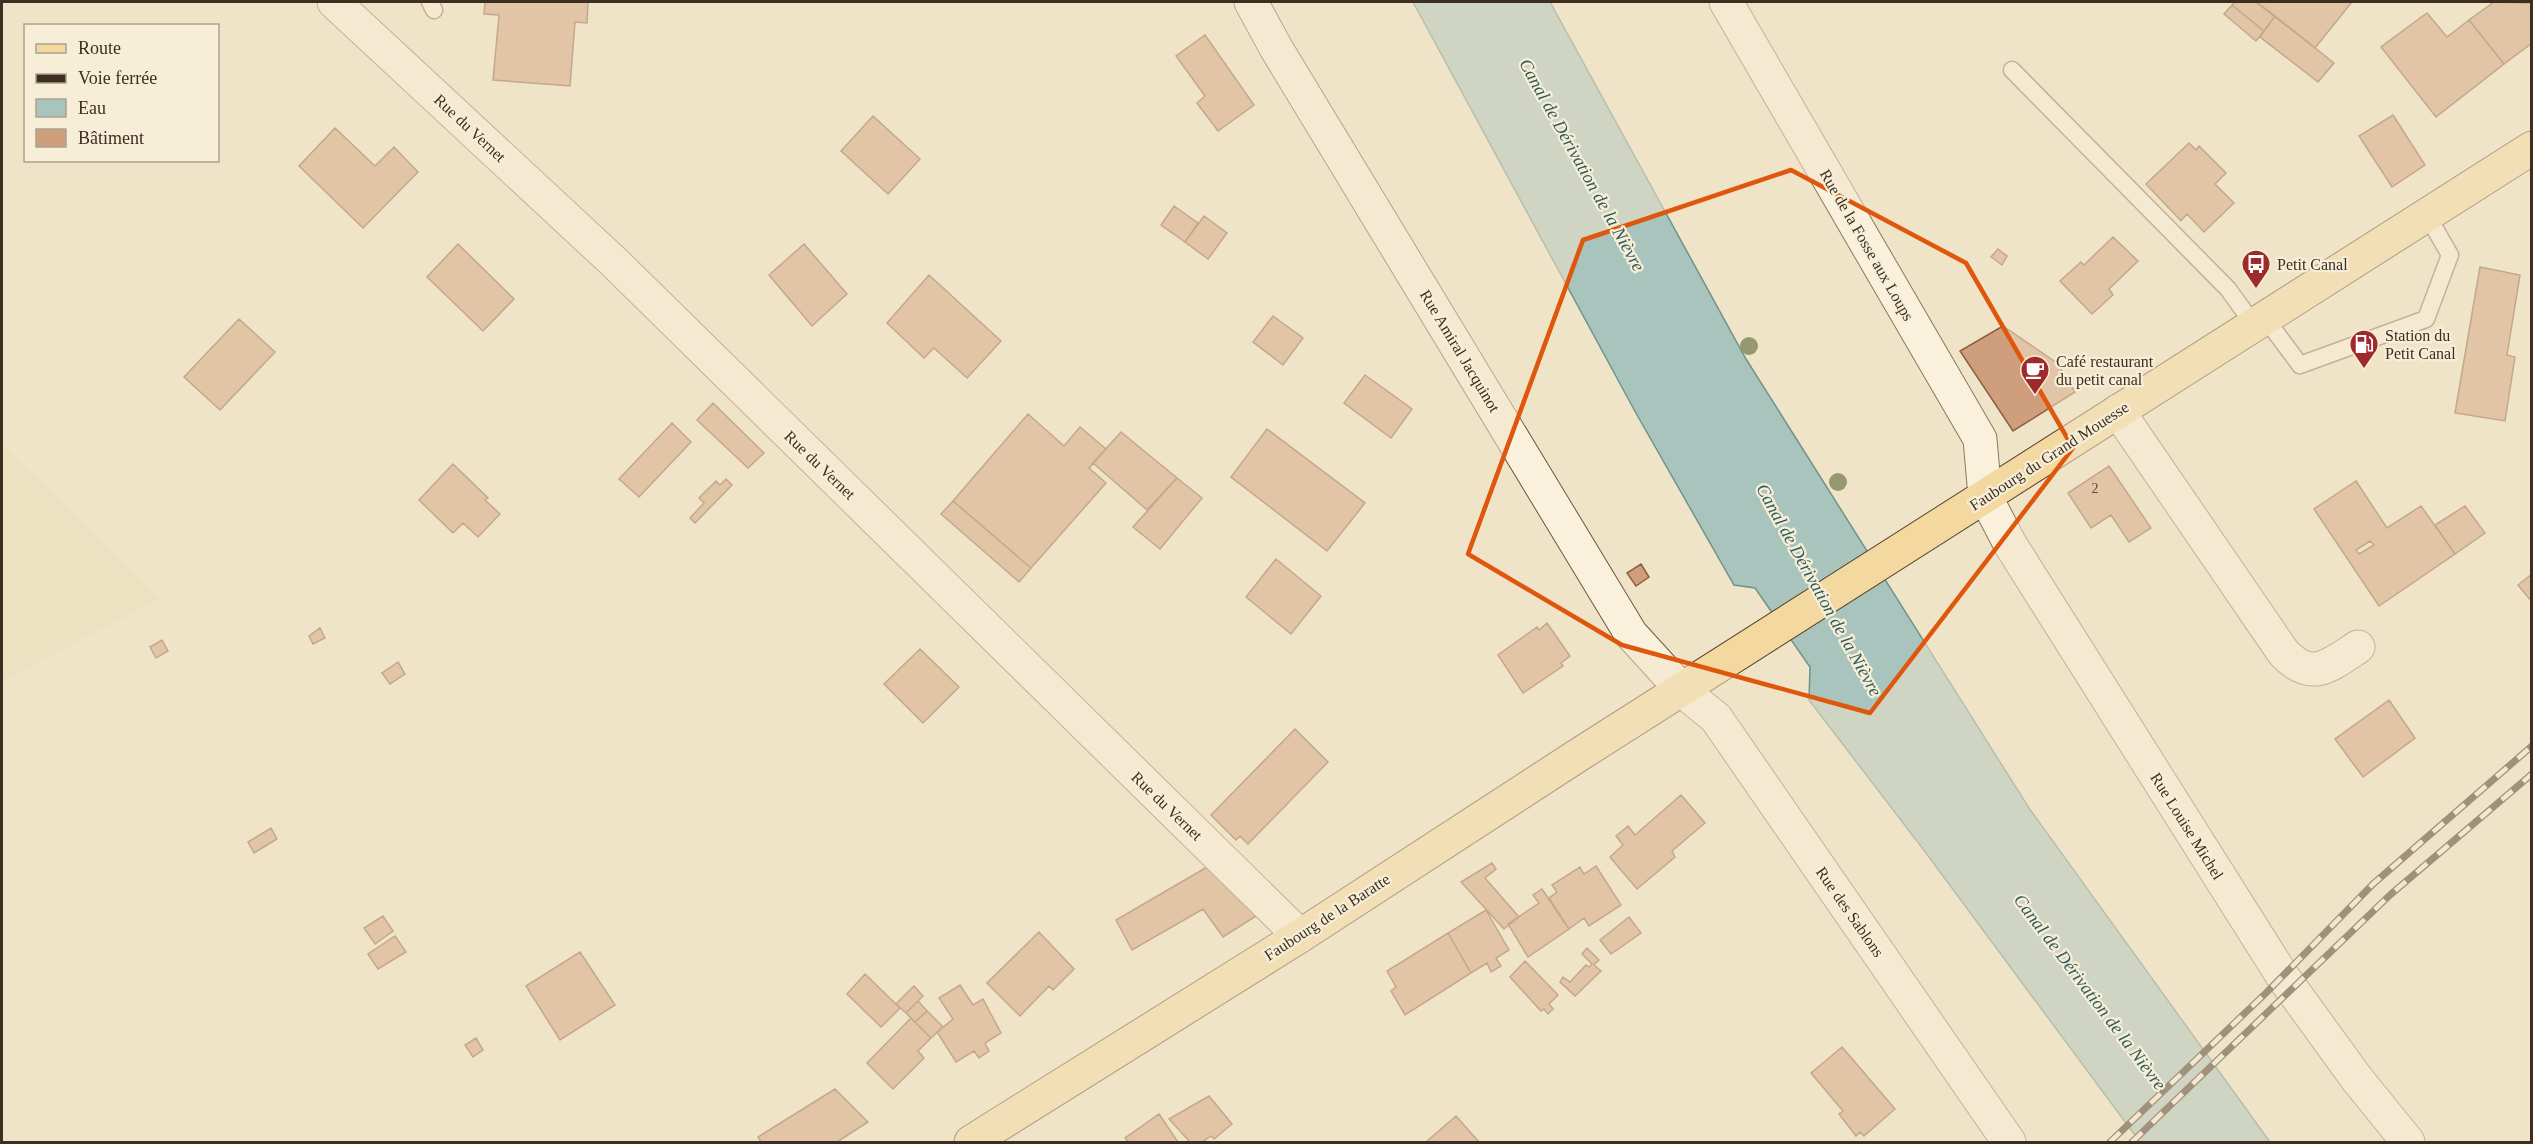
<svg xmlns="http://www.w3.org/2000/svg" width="2533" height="1144" font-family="Georgia,serif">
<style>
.farmland{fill:#e6deb5}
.water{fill:#a9c4bc;stroke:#6f938a;stroke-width:1.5}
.building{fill:#cf9f7d;stroke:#8d5f41;stroke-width:1.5;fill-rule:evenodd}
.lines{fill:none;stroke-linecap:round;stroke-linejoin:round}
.service-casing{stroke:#8d765c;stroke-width:19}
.minor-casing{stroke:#8d765c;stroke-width:35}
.tertiary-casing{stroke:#8d765c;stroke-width:35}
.secondary-casing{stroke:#6f573f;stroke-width:35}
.primary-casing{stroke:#5b4430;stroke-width:35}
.service{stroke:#faf1dc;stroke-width:16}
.minor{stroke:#faf1dc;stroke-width:33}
.tertiary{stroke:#faf1dc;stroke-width:33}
.secondary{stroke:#faf1dc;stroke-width:33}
.primary{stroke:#f3d9a0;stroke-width:33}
.rail-casing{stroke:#3d2e20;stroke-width:7}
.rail{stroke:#f7eed8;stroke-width:4.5;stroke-dasharray:14;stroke-linecap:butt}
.tree{fill:#96986f}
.marked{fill:none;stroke:#df570d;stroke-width:4.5;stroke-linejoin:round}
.labels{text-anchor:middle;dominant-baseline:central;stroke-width:4.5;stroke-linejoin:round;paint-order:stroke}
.number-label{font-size:14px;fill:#624a37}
.street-label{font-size:16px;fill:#3d2e20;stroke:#f7eed8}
.poi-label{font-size:16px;fill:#3d2e20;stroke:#f7eed8;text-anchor:start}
.water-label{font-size:18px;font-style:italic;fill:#2f5d5a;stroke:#f7eed8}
</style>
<rect width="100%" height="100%" fill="#f0e4c8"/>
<path class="farmland" d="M2 443 160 599 2 681Z"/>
<path class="water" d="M1413 2H1550L1746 359 2029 808 2270 1142H2140L1923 849 1809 700 1810 667 1755 588 1734 585 1637 415Z"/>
<path class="building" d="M485 2H588L587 23 575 22 570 86 493 80 499 15 484 14Z
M2235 2H2256L2275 16 2264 31 2232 5Z
M2256 2H2352L2315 48Z
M2494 2 2527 3 2532 2V43L2504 64 2469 20Z
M2232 5 2264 31 2256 41 2224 14Z
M2427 13 2447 37 2469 20 2504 64 2436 117 2381 47Z
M2275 16 2334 63 2318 82 2260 37Z
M1205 35 1254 105 1218 131 1197 103 1205 96 1176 56Z
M2393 115 2425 165 2392 187 2359 136Z
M873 116 920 159 888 194 841 151Z
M335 128 375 166 394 147 418 172 363 228 299 166Z
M2189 143 2196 150 2199 146 2226 173 2215 184 2234 203 2204 232 2187 214 2181 221 2146 184Z
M1174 206 1198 223 1185 242 1161 225Z
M1204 216 1227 233 1208 259 1185 242Z
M2113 237 2138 261 2109 289 2113 295 2092 314 2060 281 2081 262 2084 265Z
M458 244 514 299 483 331 427 277Z
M804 244 847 294 812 326 769 275Z
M1998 249 2007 256 2002 265 1991 257Z
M2480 267 2520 275 2507 355 2515 357 2505 421 2455 413Z
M929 275 1001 341 967 378 934 348 924 358 887 323Z
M1273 316 1303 338 1283 365 1253 342Z
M239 319 275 352 220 410 184 377Z
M2003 326 2057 363 2075 392 2013 431 1960 351Z
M1365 375 1412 409 1391 438 1344 403Z
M713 403 764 453 748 468 697 420Z
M1028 414 1064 446 1080 427 1106 449 1089 468 1106 483 1031 568 953 501Z
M672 423 691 442 639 497 619 479Z
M1267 429 1365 503 1327 551 1231 477Z
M1121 432 1177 478 1147 510 1093 463Z
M453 464 488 498 485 500 500 514 478 537 463 523 453 533 419 500Z
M2109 466 2151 528 2129 542 2111 515 2091 528 2068 493Z
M1177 478 1202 498 1160 549 1133 527Z
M726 479 732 485 695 523 690 518 704 503 699 498 716 481 720 485Z
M2356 481 2387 528 2421 506 2455 554 2379 606 2314 509ZM2370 541 2374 545 2359 554 2356 550Z
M953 501 1031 568 1019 582 941 514Z
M2465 506 2485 533 2455 554 2435 525Z
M1276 559 1321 596 1291 634 1246 597Z
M1641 564 1649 577 1636 586 1627 573Z
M2532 574V602L2518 585Z
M1547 623 1570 656 1561 663 1563 666 1523 693 1498 655 1537 627 1539 630Z
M320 628 325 638 313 644 309 636Z
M162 640 168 651 156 658 150 647Z
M920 649 959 687 923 723 884 684Z
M398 662 405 674 390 684 382 673Z
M2389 700 2415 738 2363 777 2335 739Z
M1295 729 1328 762 1248 844 1240 836 1236 840 1211 815Z
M1681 795 1705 823 1672 851 1675 857 1637 889 1610 857 1623 845 1616 836 1628 826 1635 835Z
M271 828 277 839 254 853 248 842Z
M1492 863 1496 869 1485 878 1519 917 1504 929 1461 882Z
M1596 866 1621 905 1589 926 1584 918 1569 929 1549 898 1557 892 1552 885 1580 867 1584 874Z
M1207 867 1256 916 1223 937 1203 909 1132 950 1116 920Z
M1542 889 1569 929 1528 957 1508 924 1539 903 1533 895Z
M1486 910 1509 950 1496 958 1501 966 1491 972 1487 963 1471 973 1448 933Z
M383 916 393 931 375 944 364 928Z
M1629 917 1641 933 1611 954 1600 940Z
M1039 932 1074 969 1053 990 1049 986 1020 1016 987 983Z
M1448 933 1471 973 1405 1015 1391 991 1396 987 1387 971Z
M395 936 406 952 378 969 368 954Z
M1587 948 1599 960 1594 965 1601 971 1575 996 1560 982 1563 977 1570 982 1586 965 1589 967 1592 964 1582 954Z
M580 952 615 1005 560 1040 526 986Z
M1525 961 1558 995 1549 1004 1553 1009 1548 1014 1544 1009 1541 1011 1510 977Z
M865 974 900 1008 881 1027 847 994Z
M960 985 973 1005 983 999 1001 1033 985 1043 989 1051 979 1058 974 1051 956 1062 937 1032 953 1019 939 998Z
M914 986 923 996 906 1013 896 1004Z
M918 1001 927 1011 915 1022 906 1013Z
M927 1011 943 1027 931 1038 915 1022Z
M911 1018 931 1038 918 1051 924 1058 893 1089 867 1063Z
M476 1038 483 1050 473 1057 465 1045Z
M1842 1047 1895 1109 1864 1136 1860 1132 1856 1136 1839 1114 1843 1111 1811 1073Z
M835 1089 868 1122 837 1142H761L758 1137Z
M1209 1096 1232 1124 1214 1139 1211 1136 1202 1142H1190L1169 1119Z
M1159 1114 1178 1142H1128L1125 1138Z
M1456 1116 1479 1142H1426Z"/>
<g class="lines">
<g class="service-casing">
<path id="service" d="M430 2 434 10
M2012 70 2228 289 2254 325
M2265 318 2300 365 2426 319 2450 255 2427 215"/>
</g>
<g class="minor-casing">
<path id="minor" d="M334 2 614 262 1300 936
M1726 2 1980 439 1985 496
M2118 411 2283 652C2311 683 2329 666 2358 647"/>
</g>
<g class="tertiary-casing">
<path id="tertiary" d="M1985 496 2010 544 2283 977 2357 1079 2408 1142
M1683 691 1716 718 2009 1142"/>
</g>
<g class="secondary-casing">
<path id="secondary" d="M1251 2 1276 48 1631 634 1683 691"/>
</g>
<g class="primary-casing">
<path id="primary" d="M971 1142 1300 936 1580 754 2532 148"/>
</g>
<use href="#service" class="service"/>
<use href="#minor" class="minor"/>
<use href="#tertiary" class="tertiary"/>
<use href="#secondary" class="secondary"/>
<use href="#primary" class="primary"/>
<g class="rail-casing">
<path id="rail" d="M2110 1142 2267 992 2373 884 2532 746
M2132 1142 2390 895 2532 774"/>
</g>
<use href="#rail" class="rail"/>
</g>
<g class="tree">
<circle cx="1749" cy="346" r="9"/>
<circle cx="1838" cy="482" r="9"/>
</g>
<path d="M0 0H2533V1144H0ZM1791 170 1966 263 2073 448 1870 713 1622 645 1468 554 1583 240Z" fill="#f0e4c8" fill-opacity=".55" fill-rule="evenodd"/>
<path class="marked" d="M1791 170 1966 263 2073 448 1870 713 1622 645 1468 554 1583 240Z"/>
<defs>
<g id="bus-pin" transform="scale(1.5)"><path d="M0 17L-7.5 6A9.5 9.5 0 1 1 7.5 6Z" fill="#9e2a2b" stroke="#f7eed8"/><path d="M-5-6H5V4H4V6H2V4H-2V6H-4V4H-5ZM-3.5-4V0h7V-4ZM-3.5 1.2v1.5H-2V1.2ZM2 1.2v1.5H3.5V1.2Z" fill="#fff"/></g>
<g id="fuel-pin" transform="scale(1.5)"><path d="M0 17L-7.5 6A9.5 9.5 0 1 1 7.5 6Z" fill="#9e2a2b" stroke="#f7eed8"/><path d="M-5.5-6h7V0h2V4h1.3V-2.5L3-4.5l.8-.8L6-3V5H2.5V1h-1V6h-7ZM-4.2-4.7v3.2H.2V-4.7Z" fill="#fff"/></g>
<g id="cafe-pin" transform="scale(1.5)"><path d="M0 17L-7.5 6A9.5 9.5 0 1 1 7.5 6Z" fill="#9e2a2b" stroke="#f7eed8"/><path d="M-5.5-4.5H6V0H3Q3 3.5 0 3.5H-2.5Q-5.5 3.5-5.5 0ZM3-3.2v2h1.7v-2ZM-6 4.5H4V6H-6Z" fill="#fff"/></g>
</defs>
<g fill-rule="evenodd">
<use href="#bus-pin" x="2256" y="264"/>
<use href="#fuel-pin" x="2364" y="344"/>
<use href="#cafe-pin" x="2035" y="370"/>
</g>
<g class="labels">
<g class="number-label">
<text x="2095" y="488">2</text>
</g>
<g class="street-label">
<text transform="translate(470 128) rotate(43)">Rue du Vernet</text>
<text transform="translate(1867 245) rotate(60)">Rue de la Fosse aux Loups</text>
<text transform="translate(1460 351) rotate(59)">Rue Amiral Jacquinot</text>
<text transform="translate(2049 456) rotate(-33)">Faubourg du Grand Mouesse</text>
<text transform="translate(820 465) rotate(44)">Rue du Vernet</text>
<text transform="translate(1167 806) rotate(44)">Rue du Vernet</text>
<text transform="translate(2187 826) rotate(58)">Rue Louise Michel</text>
<text transform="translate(1850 912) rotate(55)">Rue des Sablons</text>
<text transform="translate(1327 917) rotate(-33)">Faubourg de la Baratte</text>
</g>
<g class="poi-label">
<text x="2277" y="264">Petit Canal</text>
<text x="2385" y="335">Station du<tspan x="2385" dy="18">Petit Canal</tspan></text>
<text x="2056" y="361">Café restaurant<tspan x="2056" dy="18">du petit canal</tspan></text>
</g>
<g class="water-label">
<text transform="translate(1582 165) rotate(61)">Canal de Dérivation de la Nièvre</text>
<text transform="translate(1819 590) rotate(61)">Canal de Dérivation de la Nièvre</text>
<text transform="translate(2090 992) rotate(53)">Canal de Dérivation de la Nièvre</text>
</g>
</g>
<rect width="2533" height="1144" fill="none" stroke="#3d2e20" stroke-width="6"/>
<rect x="24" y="24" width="195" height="138" fill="#f7eed8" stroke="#ada18e" stroke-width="1.5"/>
<rect x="36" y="44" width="30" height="9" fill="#f3d9a0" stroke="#ada18e" stroke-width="1.5"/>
<text x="78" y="54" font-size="18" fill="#3d2e20">Route</text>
<rect x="36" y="74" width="30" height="9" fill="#3d2e20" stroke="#ada18e" stroke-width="1.5"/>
<text x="78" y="84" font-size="18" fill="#3d2e20">Voie ferrée</text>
<rect x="36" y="99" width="30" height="18" fill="#a9c4bc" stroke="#ada18e" stroke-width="1.5"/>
<text x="78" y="114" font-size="18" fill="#3d2e20">Eau</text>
<rect x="36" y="129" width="30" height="18" fill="#cf9f7d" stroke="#ada18e" stroke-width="1.5"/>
<text x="78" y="144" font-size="18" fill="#3d2e20">Bâtiment</text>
</svg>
